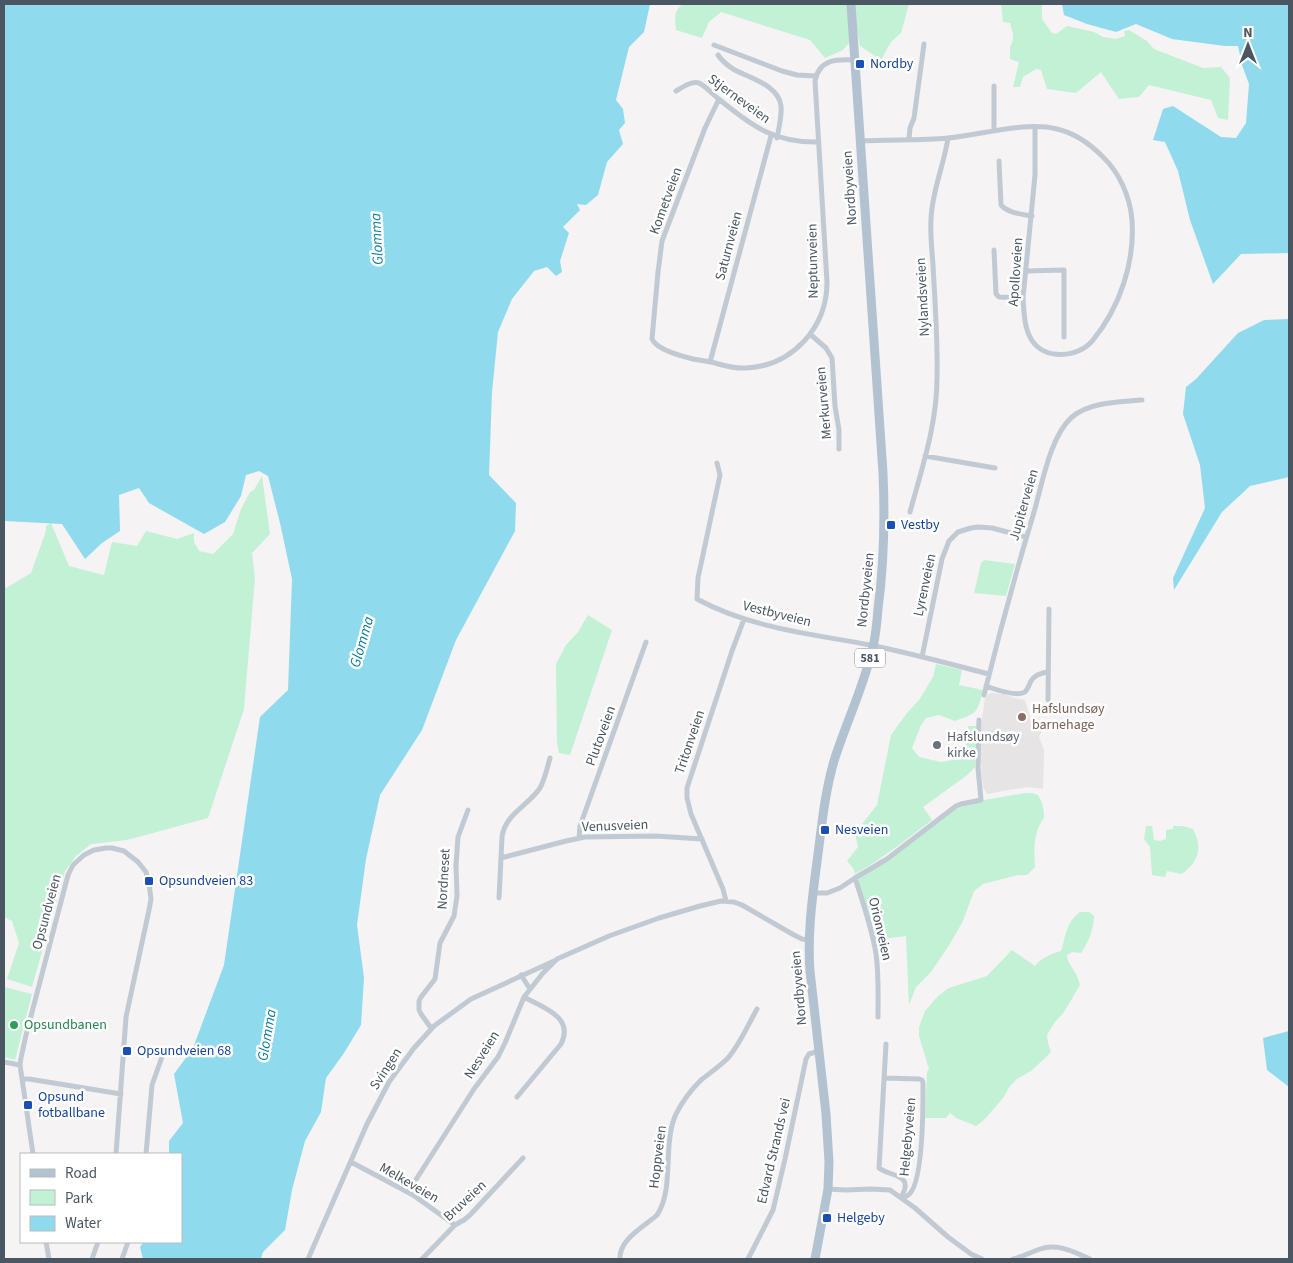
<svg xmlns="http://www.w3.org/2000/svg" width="1293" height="1263" font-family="'Source Sans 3',sans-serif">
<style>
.education{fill:#e6e4e5}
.green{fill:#c3f1d5}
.water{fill:#90daee}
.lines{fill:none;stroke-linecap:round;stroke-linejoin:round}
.minor{stroke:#c1cad2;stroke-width:5}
.primary{stroke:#b3c2d1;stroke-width:9}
.transit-dot{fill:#1a4fb4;stroke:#fff;stroke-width:2}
.education-dot{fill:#8d6e63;stroke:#fff;stroke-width:2}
.worship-dot{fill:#6b7280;stroke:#fff;stroke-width:2}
.leisure-dot{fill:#2e9e5b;stroke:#fff;stroke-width:2}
.labels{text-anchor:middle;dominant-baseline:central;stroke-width:5;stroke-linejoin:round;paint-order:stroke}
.shield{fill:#fff;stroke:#808990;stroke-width:1}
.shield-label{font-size:12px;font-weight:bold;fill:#4a5661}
.transit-label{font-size:14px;fill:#164399;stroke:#fff;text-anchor:start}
.street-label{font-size:14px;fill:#4a5661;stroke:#fff}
.education-label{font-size:14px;fill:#785e54;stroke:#fff;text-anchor:start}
.worship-label{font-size:14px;fill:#5b616d;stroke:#fff;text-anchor:start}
.leisure-label{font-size:14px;fill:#27864d;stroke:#fff;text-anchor:start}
.water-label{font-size:15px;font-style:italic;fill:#0c7c9b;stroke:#fff}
</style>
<rect width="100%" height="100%" fill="#f5f3f3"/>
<path class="education" d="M991 693 1004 694 1014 698 1025 700 1033 727 1041 722 1042 731 1039 737 1044 750 1043 789 1028 787 1009 790 987 794 983 787 981 769 982 768 980 763 982 718 985 698 987 695Z"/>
<path class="green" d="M683 4H847L850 42 843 50 825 58 810 40 721 12 709 22 702 38 676 30C675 19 673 11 683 4Z
M855 4H909L901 33 891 42 881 60 860 46 857 31Z
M1001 4H1042V19L1052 33 1056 34 1067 26 1094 32 1103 37 1116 39 1125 36 1124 31 1129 30 1147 41 1154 49 1203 68 1221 67 1230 78 1228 120 1218 118 1211 100 1149 85 1139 97 1119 99 1101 72 1076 93 1047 89 1041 70 1036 69 1023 77 1020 87H1013L1019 62 1010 59V47L1013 40V34L1010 23 1003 22Z
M262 476 270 534 252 553 255 578 244 709 208 818 127 840 91 844 76 856 65 871 32 987 7 979 19 943 12 921 4 917V585L6 588 31 573 46 531V526L51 523 69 566 104 575 112 542 137 546 146 531 177 539 194 533V542L199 551 213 554 233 534 241 509 250 492 254 490Z
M984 560 1015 564 1006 596 974 593 981 563Z
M588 615 612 630 570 755 559 753 557 743 556 664 566 645 578 632Z
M936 664 962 670 959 685 983 690C977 714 977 713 955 721L939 715 926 718 921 725 912 748 919 757 941 762 964 758 968 726H977L975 767 966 776 923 807 932 820C907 839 882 859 855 874L853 868 847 861 858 847 855 833 877 805 891 735 907 713 919 700 933 677Z
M1025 793H1032L1038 795C1043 803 1044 809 1044 818 1033 832 1034 850 1035 867L1027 875H1018L983 884 974 891 963 921 948 947 931 972 916 987 909 1005 906 936 874 940 855 878 887 859 961 804Z
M1146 826H1152L1154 840 1160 841 1166 839V830L1173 829V826H1183L1193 829C1195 834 1198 839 1198 844 1200 857 1191 868 1181 874L1167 871 1165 877 1152 875 1150 847 1144 839Z
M1080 912H1089L1094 916C1094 928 1088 944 1081 953L1072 952 1067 955 1068 961 1077 976 1080 985 1064 1012 1055 1022 1047 1035 1048 1043 1051 1052 1044 1059 1031 1071 1017 1079 1010 1086 1003 1098 984 1120 976 1126 956 1118 950 1113 946 1118H925L927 1072 929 1069 919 1036V1027L925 1011 938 996 949 988 987 976 1012 950 1035 966C1040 959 1052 953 1061 951 1066 936 1066 922 1080 912Z
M4 987 32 994 15 1060 4 1057Z"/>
<path class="water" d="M4 4H650L644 32 629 47 616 100 623 109 625 123 619 130 623 144 607 162 598 195 586 205 577 204 580 210 563 227 569 233 560 261 562 272 556 276 547 267 534 271 512 299 498 332 492 392 489 475 516 503 515 531 456 640 422 730 380 795 366 859 357 925 364 978 361 1025 344 1053 326 1078 321 1112 305 1141 292 1190 285 1230 263 1252 261 1259H143L140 1247 144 1242H181V1154H169V1141L183 1123 174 1074 193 1048 224 965 260 717 288 690 292 579 280 523 268 476 259 471 246 475 241 496 225 522 204 534 149 503 139 488 119 495 120 531 102 543 85 559 62 524 4 521Z
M1062 4H1289V253L1241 254 1213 284 1190 220 1178 171 1165 142 1153 140 1163 109 1173 106 1221 137 1236 138 1246 123 1249 84 1242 65 1238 46H1225L1172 39 1136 24 1116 32 1087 24 1064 15Z
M1289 319V477L1250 486 1222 512 1174 590 1173 578 1205 508 1200 465 1183 414 1186 387 1196 379 1238 333 1264 320Z
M1289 1031V1087L1267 1070 1263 1038Z"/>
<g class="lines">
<path class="minor" d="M714 45 782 71 797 75 816 76
M718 55C722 61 727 65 733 69 749 78 779 85 781 106 782 116 779 127 777 138
M676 91C683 87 691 81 699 83 707 87 713 95 720 100 753 127 775 143 819 142
M719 99 705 128 662 241 658 272 652 339C657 350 681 356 693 359 699 360 705 361 711 362 723 365 733 369 746 368 792 366 827 328 827 282L815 81C819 59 837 59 855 60
M994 131V86
M909 139 910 128 914 118 924 44
M860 141C889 139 919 141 948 138 981 135 1024 121 1057 129 1074 133 1090 144 1102 156 1119 172 1130 196 1132 220 1135 262 1120 307 1093 340 1079 358 1044 361 1031 339 1024 327 1024 312 1023 298L1035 175V127
M999 161 1001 205C1008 213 1021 214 1032 216
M994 250 996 294 999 297 1023 298
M1026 271 1064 270V337
M810 334 826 348 832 358 835 406 839 430V449
M710 362 771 136
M925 456 995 468
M717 463 720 475 698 578 697 599C750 628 812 634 870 645 910 653 950 664 989 674
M910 512C922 468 937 424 937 378 938 341 935 303 933 265 932 250 930 234 931 219 932 191 944 165 948 138
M922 657 942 559 949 541 958 532 971 528 978 527 992 528 1026 537
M986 686C994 689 1017 697 1025 692 1028 689 1029 685 1031 681 1034 676 1041 673 1047 672
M984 695C999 634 1016 572 1034 512 1042 485 1050 436 1072 417 1090 402 1119 402 1142 400
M1048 700 1049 609
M579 838 580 826 646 642
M501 858 566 841 585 837 656 836 702 839
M855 878C863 903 872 928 876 954 879 975 878 996 878 1017
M814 893H827L840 888 855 878 887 859 956 806 961 804 981 800 978 768 979 720
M499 898 502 837C505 814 528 806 540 788 545 779 547 768 550 758
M726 901 723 889 691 814 687 798V788L732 651 744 619
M521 975 530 989
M431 1028 421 1014 419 1010V1001L421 997 435 979 440 943 454 916 457 896 456 865 458 837 468 810
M886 1044 879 1168C891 1177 915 1174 901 1197
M4 1062 20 1065
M884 1078 919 1079 922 1080 923 1083C923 1103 924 1185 908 1195 907 1197 903 1197 901 1197
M22 1079H29L121 1094
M517 1097 561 1044C575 1017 542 1007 524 997
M33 1154 20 1065 21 1058 26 1035 68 875 73 865 84 855 94 850 106 848H112L124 851 138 862 146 872 149 884 151 899 149 910 126 1017 116 1154
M146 1154 152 1085 163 1054
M351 1162 413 1195 455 1225
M828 1189 845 1190 871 1189 890 1190 915 1208 948 1237 971 1254 982 1259
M408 1192 474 1089 498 1057 505 1043 524 997 543 973 557 959 609 936 659 918 700 906 721 901 734 902 742 905 794 935 802 939 809 940
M46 1242 49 1259
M92 1259 98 1242
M122 1259 128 1242
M308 1259 367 1124 389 1082 414 1048 434 1026 471 999 554 961
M422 1259 455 1225 464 1220 470 1215 523 1158
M620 1259C619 1239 644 1227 657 1215 675 1188 662 1144 676 1114 682 1102 691 1090 701 1080 710 1073 720 1066 728 1058 740 1044 748 1025 757 1009
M748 1259 773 1210 785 1159 806 1059 809 1054 819 1051
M1013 1259C1022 1257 1031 1252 1040 1249 1058 1243 1074 1252 1090 1259"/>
<path class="primary" d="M815 1259 828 1189 829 1162 826 1114 810 971C807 932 813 893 818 854 822 823 825 792 834 761 846 723 864 686 873 647 876 634 877 622 878 609 884 564 885 519 883 473L851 4"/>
</g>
<g class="transit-dot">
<rect x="855" y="59" width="10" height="10" rx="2.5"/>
<rect x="886" y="520" width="10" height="10" rx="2.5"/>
<rect x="820" y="825" width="10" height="10" rx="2.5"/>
<rect x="144" y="876" width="10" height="10" rx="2.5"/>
<rect x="122" y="1046" width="10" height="10" rx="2.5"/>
<rect x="23" y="1100" width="10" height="10" rx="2.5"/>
<rect x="822" y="1213" width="10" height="10" rx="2.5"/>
</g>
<circle class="education-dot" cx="1022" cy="717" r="5"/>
<circle class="worship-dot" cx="937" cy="745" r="5"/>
<circle class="leisure-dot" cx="14" cy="1025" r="5"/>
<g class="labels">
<rect class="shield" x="855" y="648.5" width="30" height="19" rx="4"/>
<g class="shield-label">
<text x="870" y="658">581</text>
</g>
<g class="transit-label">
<text x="870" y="64">Nordby</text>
<text x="901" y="525">Vestby</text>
<text x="835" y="830">Nesveien</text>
<text x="159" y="881">Opsundveien 83</text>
<text x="137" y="1051">Opsundveien 68</text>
<text x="38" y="1097">Opsund<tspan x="38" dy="16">fotballbane</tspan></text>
<text x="837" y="1218">Helgeby</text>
</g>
<g class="street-label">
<text transform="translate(739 99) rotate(36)">Stjerneveien</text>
<text transform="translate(850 188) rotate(-94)">Nordbyveien</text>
<text transform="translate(666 201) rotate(-70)">Kometveien</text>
<text transform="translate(729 246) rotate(-75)">Saturnveien</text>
<text transform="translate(813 261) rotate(-91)">Neptunveien</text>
<text transform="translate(1016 272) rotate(-86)">Apolloveien</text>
<text transform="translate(923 297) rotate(-93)">Nylandsveien</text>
<text transform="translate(824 403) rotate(-95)">Merkurveien</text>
<text transform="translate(1024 505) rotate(-74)">Jupiterveien</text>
<text transform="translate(925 585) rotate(-78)">Lyrenveien</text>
<text transform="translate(866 590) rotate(-84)">Nordbyveien</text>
<text transform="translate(777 614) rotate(14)">Vestbyveien</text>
<text transform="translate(601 736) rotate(-70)">Plutoveien</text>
<text transform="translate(690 742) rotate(-71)">Tritonveien</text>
<text transform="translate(615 826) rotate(-2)">Venusveien</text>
<text transform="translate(444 879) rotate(-87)">Nordneset</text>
<text transform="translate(47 912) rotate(-75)">Opsundveien</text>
<text transform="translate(880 929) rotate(77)">Orionveien</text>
<text transform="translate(799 988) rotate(-95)">Nordbyveien</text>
<text transform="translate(482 1055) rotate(-58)">Nesveien</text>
<text transform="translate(386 1069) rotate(-57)">Svingen</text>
<text transform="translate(908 1137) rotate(-85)">Helgebyveien</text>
<text transform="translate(774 1151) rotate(-77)">Edvard Strands vei</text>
<text transform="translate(658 1157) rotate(-83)">Hoppveien</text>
<text transform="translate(409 1183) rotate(30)">Melkeveien</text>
<text transform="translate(465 1201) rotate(-43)">Bruveien</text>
</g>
<g class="education-label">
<text x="1032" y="709">Hafslundsøy<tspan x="1032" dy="16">barnehage</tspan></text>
</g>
<g class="worship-label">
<text x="947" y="737">Hafslundsøy<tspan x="947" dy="16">kirke</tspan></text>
</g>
<g class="leisure-label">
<text x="24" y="1025">Opsundbanen</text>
</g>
<g class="water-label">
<text transform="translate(377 239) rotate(-93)">Glomma</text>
<text transform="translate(362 642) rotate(-74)">Glomma</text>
<text transform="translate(267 1035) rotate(-80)">Glomma</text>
</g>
</g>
<rect width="1293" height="1263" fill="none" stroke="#4a5661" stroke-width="10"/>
<rect x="20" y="1153" width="162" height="90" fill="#ffffff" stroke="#b7bbc0"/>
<rect x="30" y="1169" width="25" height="8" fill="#b3c2d1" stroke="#b7bbc0"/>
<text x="65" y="1178" font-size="15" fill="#4a5661">Road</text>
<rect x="30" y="1190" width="25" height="15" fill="#c3f1d5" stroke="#b7bbc0"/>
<text x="65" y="1203" font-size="15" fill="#4a5661">Park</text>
<rect x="30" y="1216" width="25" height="15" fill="#90daee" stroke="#b7bbc0"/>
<text x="65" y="1228" font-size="15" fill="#4a5661">Water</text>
<g transform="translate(1248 45)" stroke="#ffffff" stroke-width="4" paint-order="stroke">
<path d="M0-4L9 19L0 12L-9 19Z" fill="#4a5661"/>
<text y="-8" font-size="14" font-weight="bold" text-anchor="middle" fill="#4a5661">N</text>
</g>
</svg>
